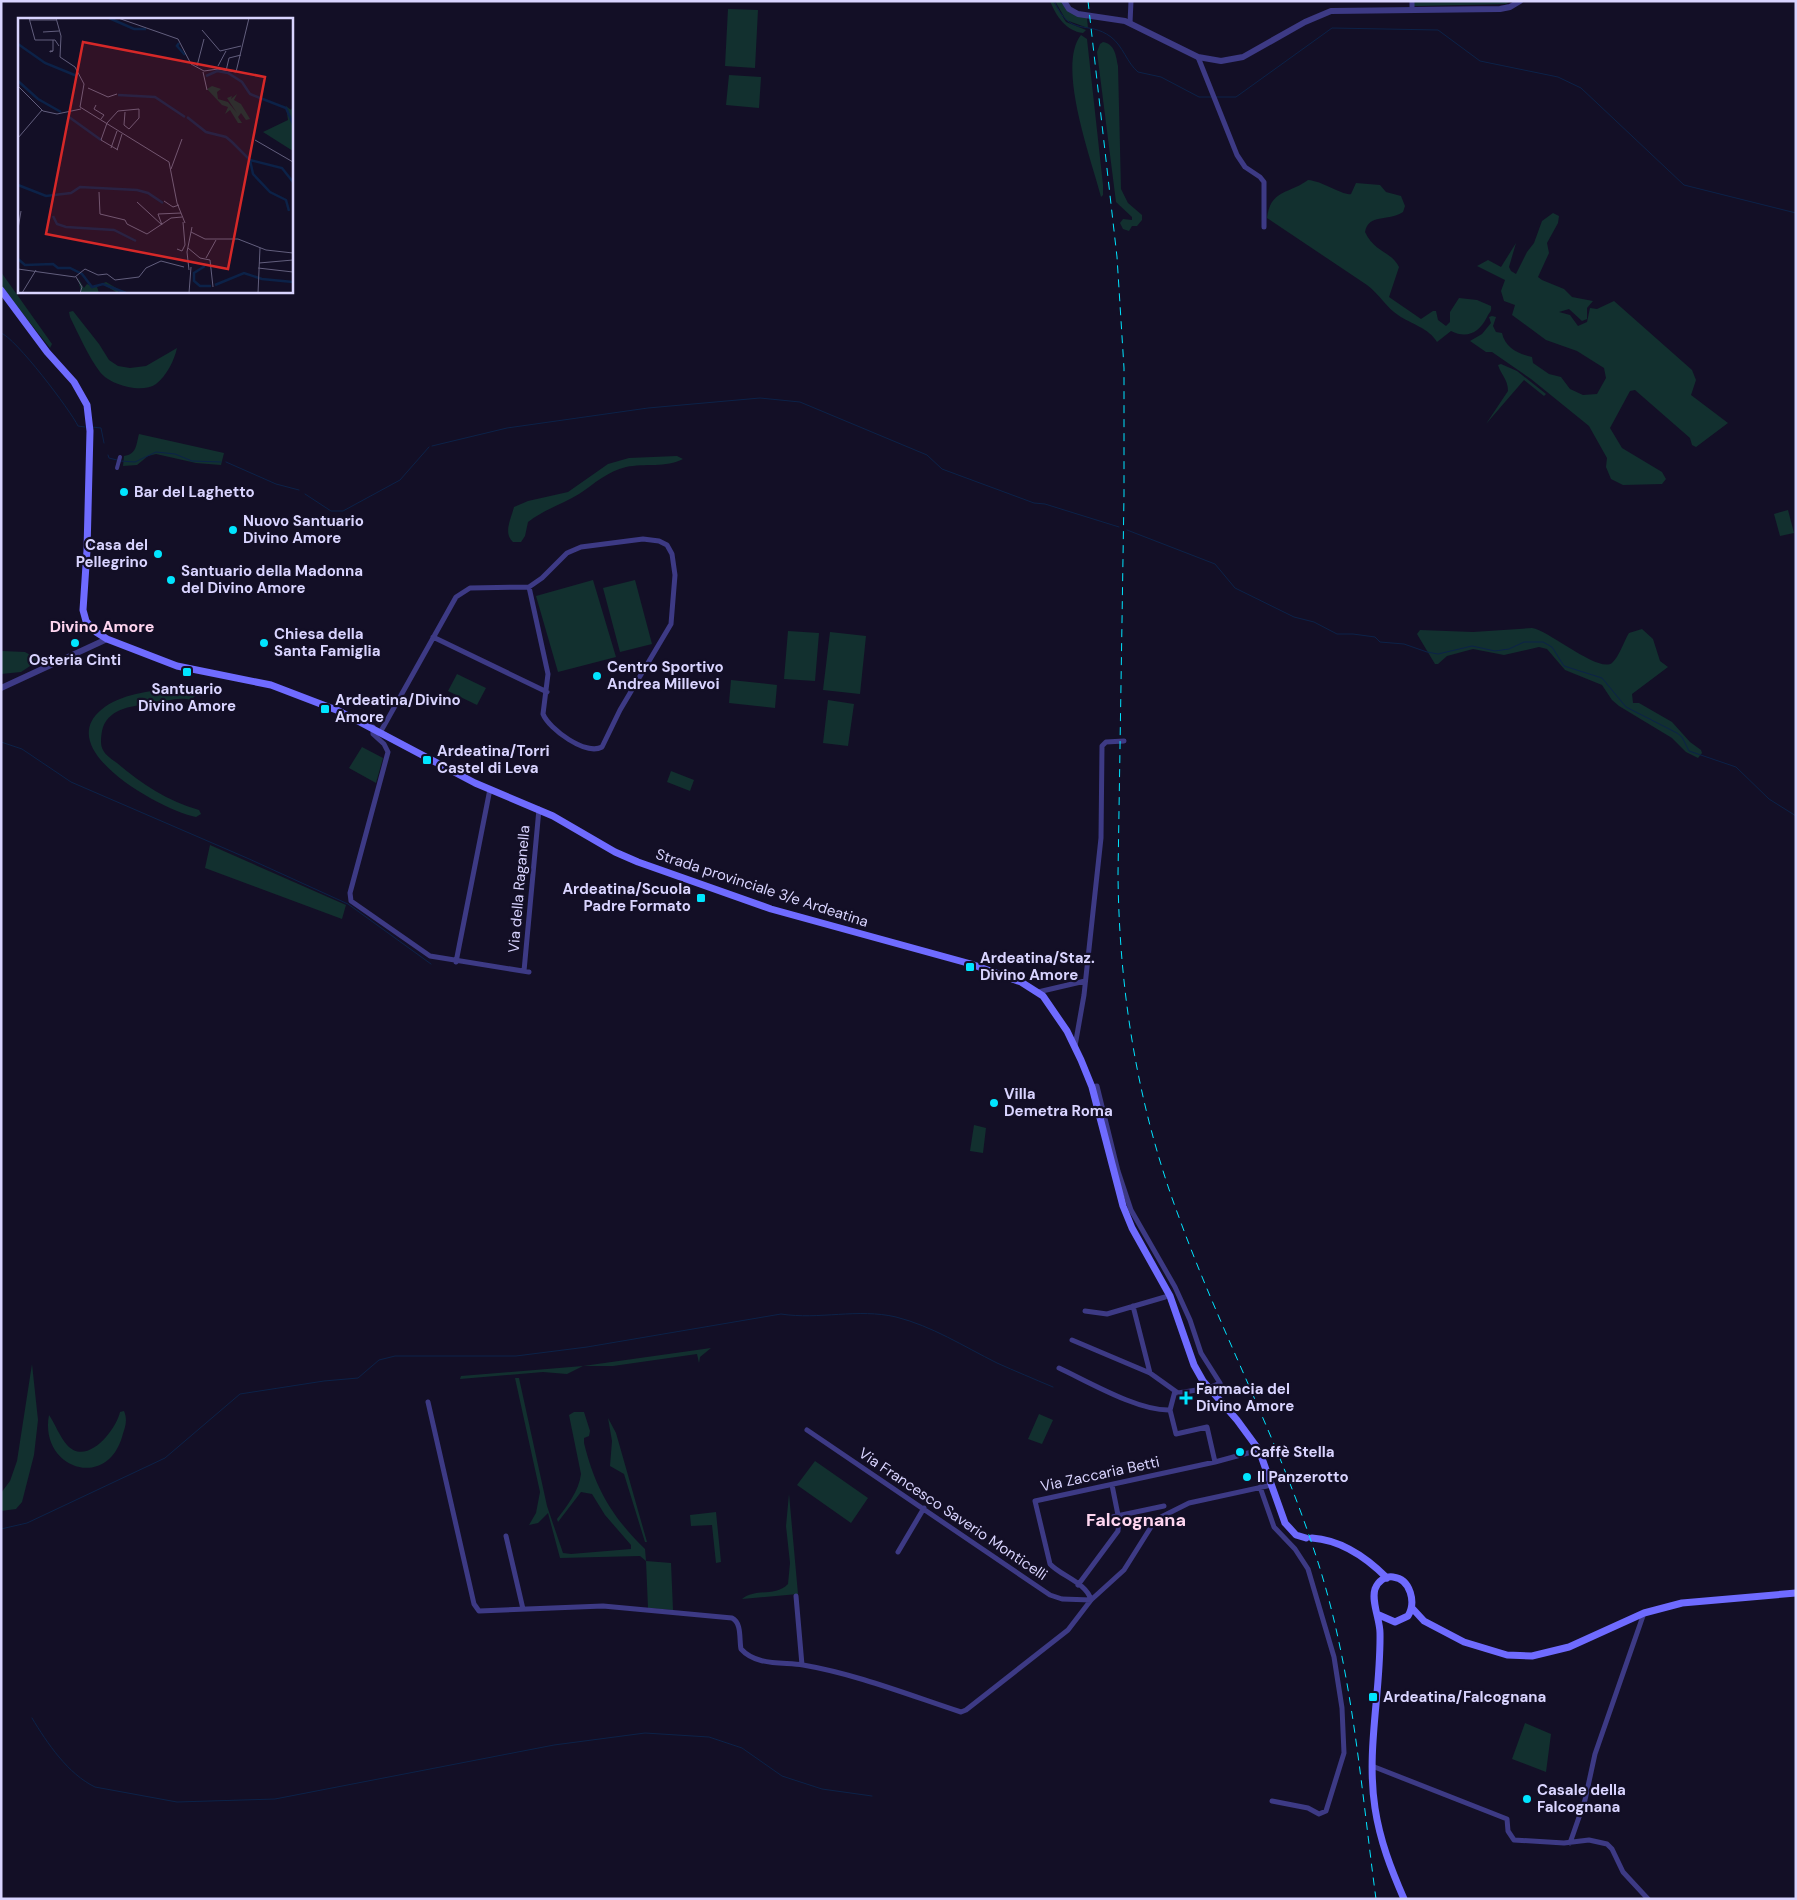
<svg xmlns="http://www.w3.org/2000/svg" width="1797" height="1900" font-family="'DM Sans',sans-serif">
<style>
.green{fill:#12302f}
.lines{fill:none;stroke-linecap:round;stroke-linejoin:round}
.stream{stroke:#0c2248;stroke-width:1}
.pedestrian{stroke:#3d3a85;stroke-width:4}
.minor{stroke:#3d3a85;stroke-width:5}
.tertiary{stroke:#3d3a85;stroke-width:6}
.secondary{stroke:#6f6bff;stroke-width:7}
.rail{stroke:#00e5ff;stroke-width:1;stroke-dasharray:8 6;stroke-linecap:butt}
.poi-dot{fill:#00e5ff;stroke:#130f26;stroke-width:2}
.labels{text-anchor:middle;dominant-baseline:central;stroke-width:4.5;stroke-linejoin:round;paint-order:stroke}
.poi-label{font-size:15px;font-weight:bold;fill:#d9d4ff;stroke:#130f26;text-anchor:start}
.street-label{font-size:15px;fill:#d9d4ff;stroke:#130f26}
.neighbourhood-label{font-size:16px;font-weight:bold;fill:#ffd6f0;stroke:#130f26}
.quarter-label{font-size:18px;font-weight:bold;fill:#ffd6f0;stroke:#130f26}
.inset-river{fill:none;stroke:#0c2248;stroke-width:2.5}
.inset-road{fill:none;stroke:#625e7d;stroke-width:1}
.view{fill:#d62828;fill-opacity:0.15;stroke:#d62828;stroke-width:2.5}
.inset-edge{fill:none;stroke:#d9d4ff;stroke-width:2.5}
</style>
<rect width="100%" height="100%" fill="#130f26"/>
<path class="green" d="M1050 1H1053L1066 22 1086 30 1083 33C1066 31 1056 16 1050 1Z
M1055 1H1061L1087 18 1088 28 1066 20Z
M1414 1H1511L1506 4 1414 6Z
M728 9 758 10 755 68 725 66Z
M1081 35 1087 39 1103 185V195L1101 197C1092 161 1056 66 1081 35Z
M1103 42C1115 44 1116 56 1118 66L1121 189 1128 203 1142 215V220L1137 226H1132L1129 231 1123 229 1120 223 1123 219 1132 220V217L1116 202 1097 52 1100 44Z
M729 75 761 77 759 108 726 105Z
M1308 180C1323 181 1343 196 1351 194L1356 183 1380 185 1386 192 1401 196 1405 206 1403 212C1387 222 1369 213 1365 232 1375 253 1391 251 1399 267L1389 297 1421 319 1433 311H1436L1438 320 1446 326 1450 322V312L1459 298 1477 300 1491 306C1492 312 1489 312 1487 317 1479 333 1467 339 1451 331L1437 342C1429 328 1411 324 1398 315 1387 308 1379 294 1367 285L1267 218C1270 190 1289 194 1308 180Z
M1553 213 1559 216 1558 223 1547 243 1549 253 1538 277 1542 280 1564 289 1572 297 1593 301 1587 308V319L1582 321 1569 309 1559 312 1570 315 1578 326 1587 322 1590 308 1597 309 1614 301 1692 370 1696 380 1691 395 1728 423 1696 447 1692 445 1690 438 1635 390 1630 391 1610 428 1622 448 1662 472 1666 479 1662 484 1623 485 1611 479 1606 467 1607 458 1589 426 1531 379 1492 352H1486L1470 341 1482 334 1491 323 1489 317 1492 316 1496 317 1493 326 1496 332 1502 333C1505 348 1519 354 1532 357L1533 363 1549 374 1561 377 1570 389 1583 395 1597 394 1606 378 1604 368 1577 351 1546 340 1512 315 1515 305 1504 301 1501 291 1505 280 1477 266 1488 260 1501 267 1516 243 1509 267 1511 271 1516 274 1527 252 1534 243 1542 221Z
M1 272 52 344 50 348 1 286Z
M73 311 99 344 109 360 118 366 130 368 146 366 177 348C174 361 167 375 156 384 142 394 110 385 100 372 88 356 79 335 70 317L69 312Z
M1501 364 1517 371 1546 394 1544 396 1524 380 1486 424 1508 391C1508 379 1501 375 1498 365Z
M139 434 224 453 221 465 196 463 156 454 148 456 137 465 123 466 124 456C137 454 136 445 139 434Z
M677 456 683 459C666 468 645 463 626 467 608 471 594 484 579 494 563 504 543 510 528 522L525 536 521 542H513C503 533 511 519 514 507L528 501 568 492 608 464 629 458Z
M1788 510 1794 533 1780 536 1774 514Z
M593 580 616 657 558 672 536 596Z
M635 580 652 644 620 652 603 588Z
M1532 628C1550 631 1598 673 1612 663 1619 657 1624 641 1629 633L1642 629 1653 639 1660 661 1668 667 1632 694 1633 703H1639L1672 722 1690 742 1701 750 1702 753 1698 758 1686 752 1672 738 1619 706 1612 700 1602 685 1565 670 1547 649 1539 647 1504 655 1473 649 1447 656 1438 664H1435L1417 634 1420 630 1473 632Z
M788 631 819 633 815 681 784 679Z
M830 632 866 636 860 694 823 690Z
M1 651 25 652 39 660 21 672 1 674Z
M457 674 486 688 477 705 448 691Z
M731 680 777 685 775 708 729 703Z
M174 687 191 688 195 696 191 700C179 696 164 702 150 704 130 706 107 709 102 731 101 737 100 745 103 750 105 755 113 760 117 763 142 784 167 801 199 810L201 814 196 817C164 811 52 751 101 710 121 693 150 692 174 687Z
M828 700 854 704 848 746 823 743Z
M362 747 383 758 376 783 349 768Z
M671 771 694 780 690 791 667 782Z
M210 845 346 905 342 919 205 868Z
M974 1125 986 1128 983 1153 970 1151Z
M711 1348 700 1357 699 1363 697 1354 613 1366H583L567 1374 543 1372 460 1379 461 1376 583 1366Z
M32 1364 38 1420 34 1455 22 1502 16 1509 1 1511V1493L10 1481 17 1461Z
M515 1378H519L547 1506 563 1553 571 1554 631 1549V1545L605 1515 592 1494 581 1492 558 1522 557 1519C567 1506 579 1491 581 1474L569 1415 574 1412H584L590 1431 589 1436 584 1438V1443C595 1488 612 1517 645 1549L646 1561 671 1563 673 1610 648 1608 646 1561 640 1556 560 1558 548 1513 538 1523 529 1525 536 1513 540 1492Z
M124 1411C128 1421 125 1427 122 1437 106 1491 39 1468 49 1415 55 1424 60 1437 67 1445 87 1467 116 1430 120 1412Z
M1039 1414 1053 1420 1042 1444 1028 1439Z
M608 1418 616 1433 647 1542H645L624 1474 610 1466 612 1441Z
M815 1461 868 1498 851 1523 797 1485Z
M789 1494 798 1594 742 1599C755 1588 776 1597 788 1584L790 1563 786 1526Z
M716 1512 721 1562 716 1563 712 1525 691 1526 690 1515Z
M1525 1723 1551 1734 1546 1772 1512 1759Z"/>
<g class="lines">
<path class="stream" d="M1054 1C1071 39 1087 19 1111 37 1123 46 1127 63 1138 72L1161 77 1199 97H1211
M1215 97H1236L1332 28 1438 30 1480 61 1558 77 1581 88 1684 185 1796 213
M1 333C15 337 71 411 78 426L85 427
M92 427 101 428 104 443
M432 446 507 428 648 408 760 398 800 402 927 455 942 469 1034 503 1045 504 1119 527
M108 455 109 458 117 460
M121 461 135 462 156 452 175 454 192 461 221 462
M226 462 276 484 299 490
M305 494 331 511H343L400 480 429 447
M1127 530 1215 564 1235 588 1294 617 1314 622 1337 634H1353L1375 637 1380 642 1404 644 1427 652 1438 654 1472 646 1495 651 1509 649 1524 642H1543L1552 647 1564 666 1602 678 1626 707 1677 733 1682 737 1689 751 1736 767 1769 799 1796 816
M1 742 22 749 71 782 247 858 348 904 431 964
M1 1529 27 1523 165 1458 240 1394 324 1381 358 1378 379 1360 395 1356H516L587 1347 781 1314C819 1320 858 1308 896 1317 932 1326 963 1346 997 1363 1015 1371 1034 1379 1053 1387
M32 1718C47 1743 68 1774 95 1787L177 1802 275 1799 554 1745 645 1733 709 1737 742 1748 782 1776 822 1789 872 1796"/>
<path class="pedestrian" d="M117 468 120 457"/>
<path class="minor" d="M1412 10V1
M1130 23 1131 1
M1198 57 1237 155 1245 167 1260 177 1264 182V227
M433 637 547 692
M373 727V734L384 744 388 752 350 893 351 901 430 956 529 972
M381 731 456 597 470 588 529 587 542 578 567 553 581 547 643 539 659 541 667 545 672 554 675 575 671 624 620 710 602 747C586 756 549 729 543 714L548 674 529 587
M456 962 490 789
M524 971 539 809
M1038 992 1085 981
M1075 1046 1084 995 1101 838 1102 746 1106 742 1124 741
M1092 1087 1097 1086 1118 1171 1131 1210 1175 1287 1190 1320 1201 1353 1220 1383 1209 1388 1178 1393 1150 1373 1133 1306
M1085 1311 1107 1314 1165 1297
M1072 1340 1150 1373
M1059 1368C1089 1382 1138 1411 1170 1410L1175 1391
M428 1402 474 1604 479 1611 603 1606 732 1618C742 1623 739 1639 741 1649 756 1666 783 1662 803 1665 856 1674 909 1695 961 1712L966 1710 1068 1630 1091 1600 1124 1570 1151 1527 1161 1517 1189 1503 1272 1485
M1170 1410 1176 1434 1207 1427 1215 1462
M807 1430 1050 1595 1062 1599 1091 1600
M1260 1487 1274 1527 1295 1549 1308 1569 1334 1657 1342 1708 1344 1753 1326 1811 1319 1814 1308 1808 1272 1801
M1098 1520 1164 1506
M506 1536 523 1609
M898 1552 924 1508
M1078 1585 1118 1531 1119 1520 1112 1485
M796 1596 802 1665
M1091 1600C1087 1583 1061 1576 1050 1564L1035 1501 1215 1462 1259 1450
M1372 1766 1507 1819 1508 1831 1514 1840 1564 1843 1589 1840 1607 1844 1612 1849 1623 1872 1648 1899
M1570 1843 1585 1800 1595 1754 1644 1613"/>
<path class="tertiary" d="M1064 1 1069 9 1078 14 1125 21 1198 57 1221 61 1243 57 1305 22 1331 11 1500 9 1510 7 1520 1
M1 688 107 639"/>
<path class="secondary" d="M1 290 47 352 74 382 87 405 90 431 87 550 83 610 86 621 96 632 107 639 177 666 271 685 339 711 475 783 553 816 615 852 638 862 771 909 971 964 1021 982 1043 996 1067 1031 1081 1060 1092 1087 1123 1206 1132 1228 1170 1296 1194 1365 1203 1381 1237 1420 1259 1450 1285 1523 1296 1535 1306 1538
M1312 1538C1341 1540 1367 1558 1387 1578
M1412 1608 1424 1621 1464 1642 1507 1655 1532 1656 1569 1647 1644 1613 1682 1603 1796 1593
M1379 1615 1395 1622 1408 1616C1416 1603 1411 1579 1393 1577 1385 1576 1378 1581 1375 1589 1371 1601 1380 1620 1380 1633 1381 1692 1366 1750 1375 1808 1380 1841 1391 1869 1404 1899"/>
<path class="rail" d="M1088 1 1117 257 1124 368V495L1118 874C1119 992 1138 1109 1180 1220 1220 1330 1276 1435 1313 1547 1352 1661 1360 1780 1376 1899"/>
</g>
<g class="poi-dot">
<circle cx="124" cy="492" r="5"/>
<circle cx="233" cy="530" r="5"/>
<circle cx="158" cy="554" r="5"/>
<circle cx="171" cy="580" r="5"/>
<circle cx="75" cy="643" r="5"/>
<circle cx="264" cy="643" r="5"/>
<rect x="182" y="667" width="10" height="10" rx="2.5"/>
<circle cx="597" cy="676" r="5"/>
<rect x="320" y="704" width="10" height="10" rx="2.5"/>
<rect x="422" y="755" width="10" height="10" rx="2.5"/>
<rect x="696" y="893" width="10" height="10" rx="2.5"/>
<rect x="965" y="962" width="10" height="10" rx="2.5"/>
<circle cx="994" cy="1103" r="5"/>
<path d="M1183.5 1390.5h5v5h5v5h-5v5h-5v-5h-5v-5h5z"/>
<circle cx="1240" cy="1452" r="5"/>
<circle cx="1247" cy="1477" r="5"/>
<rect x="1368" y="1692" width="10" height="10" rx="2.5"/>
<circle cx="1527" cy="1799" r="5"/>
</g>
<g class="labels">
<g class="poi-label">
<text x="134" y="492">Bar del Laghetto</text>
<text x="243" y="521">Nuovo Santuario<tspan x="243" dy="17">Divino Amore</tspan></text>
<text x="148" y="545" text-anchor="end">Casa del<tspan x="148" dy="17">Pellegrino</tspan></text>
<text x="181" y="571">Santuario della Madonna<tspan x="181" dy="17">del Divino Amore</tspan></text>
<text x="274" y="634">Chiesa della<tspan x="274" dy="17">Santa Famiglia</tspan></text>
<text x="75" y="660" text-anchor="middle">Osteria Cinti</text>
<text x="607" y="667">Centro Sportivo<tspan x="607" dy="17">Andrea Millevoi</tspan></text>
<text x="187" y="689" text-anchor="middle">Santuario<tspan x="187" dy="17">Divino Amore</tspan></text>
<text x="335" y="700">Ardeatina/Divino<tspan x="335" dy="17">Amore</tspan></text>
<text x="437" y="751">Ardeatina/Torri<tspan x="437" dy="17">Castel di Leva</tspan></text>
<text x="691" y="889" text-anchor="end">Ardeatina/Scuola<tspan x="691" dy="17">Padre Formato</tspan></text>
<text x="980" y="958">Ardeatina/Staz.<tspan x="980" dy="17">Divino Amore</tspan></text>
<text x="1004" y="1094">Villa<tspan x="1004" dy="17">Demetra Roma</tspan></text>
<text x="1196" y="1389">Farmacia del<tspan x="1196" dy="17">Divino Amore</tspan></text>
<text x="1250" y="1452">Caffè Stella</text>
<text x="1257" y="1477">Il Panzerotto</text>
<text x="1383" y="1697">Ardeatina/Falcognana</text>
<text x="1537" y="1790">Casale della<tspan x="1537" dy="17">Falcognana</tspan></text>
</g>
<g class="street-label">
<text transform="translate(762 888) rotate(18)">Strada provinciale 3/e Ardeatina</text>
<text transform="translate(519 889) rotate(-85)">Via della Raganella</text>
<text transform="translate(1100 1474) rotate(-12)">Via Zaccaria Betti</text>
<text transform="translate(953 1514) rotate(34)">Via Francesco Saverio Monticelli</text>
</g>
<g class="neighbourhood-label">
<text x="102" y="626">Divino Amore</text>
</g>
<g class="quarter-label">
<text x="1136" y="1520">Falcognana</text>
</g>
</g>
<g transform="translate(18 18)">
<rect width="275" height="275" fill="#130f26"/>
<path d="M194 68 203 71 199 74 200 81 210 84 219 95 209 80 214 78 213 81 219 76 216 82 223 86 232 101 228 102 223 95 220 99 224 105H220L212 92 207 96 210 89 204 87 189 71ZM268 88 273 92 275 88V133L245 114 270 102ZM60 260 66 270 69 266 75 269 88 264 100 271V275L84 266 79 269 81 275H63Z" fill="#12302f"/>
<path class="inset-river" d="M91 0 116 11H128M161 25 159 28 167 37M0 26 27 45 59 58M188 58 199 53 210 55 224 64 232 76 268 90 275 106M0 63 20 81 43 94M100 77 137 79 167 99M51 99 83 122M169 99 188 114 208 119 214 124 232 142 235 156 252 174 268 182 271 193M232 142 264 150 275 164M0 167 28 178 53 175 62 169 119 172 130 175 145 185M35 198 39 206 48 209 96 212 118 223M0 241 7 247 35 246 40 250H52L64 256 74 269 85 266 108 275M187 248 176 255V263L182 268H193M197 267 226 255 244 261 275 264"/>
<path class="inset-road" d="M11 0 17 22H37L41 28M38 0 43 18 42 39 57 49 66 66 62 89 151 144 159 185 167 205M100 0 160 21 173 46 186 53 200 51 218 54 231 0M12 2H38M184 12 202 33 223 28M25 14 41 13M35 33 32 34V33H35V22M179 48 186 21M200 48 208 33M208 53 211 40 223 37M185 54 189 72M0 68 25 93 39 96 63 91M70 70 90 79 99 76M78 87 76 91 86 97 83 101M89 105 100 93 121 91V100L111 111 106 107 107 94M89 105 83 122 100 132M0 120 24 92M237 122 275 144M93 130 99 113M99 132 104 116M153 151 164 121M81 174 82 196 107 202 109 206 129 216 153 200 164 199M146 183 155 189 161 187M119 184 144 207M144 207 140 196 163 195M0 211 3 193M173 214 187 221H220L248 232 275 235M170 230 182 240 192 242 195 269M159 231 164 233 167 227 165 204M188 240 198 222M241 245 275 242M240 250 275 254M0 251 57 259 67 251 80 257 89 256 97 262 121 259 128 250 143 243 166 249M171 252 169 234 174 209M58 259 64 269 62 275M4 275 18 252M171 275 173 249M240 275 242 230"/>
<path class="view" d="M65 24 247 59 210 251 28 216Z"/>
<rect width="275" height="275" class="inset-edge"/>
</g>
<rect width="1797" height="1900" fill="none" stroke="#d9d4ff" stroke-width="5"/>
</svg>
